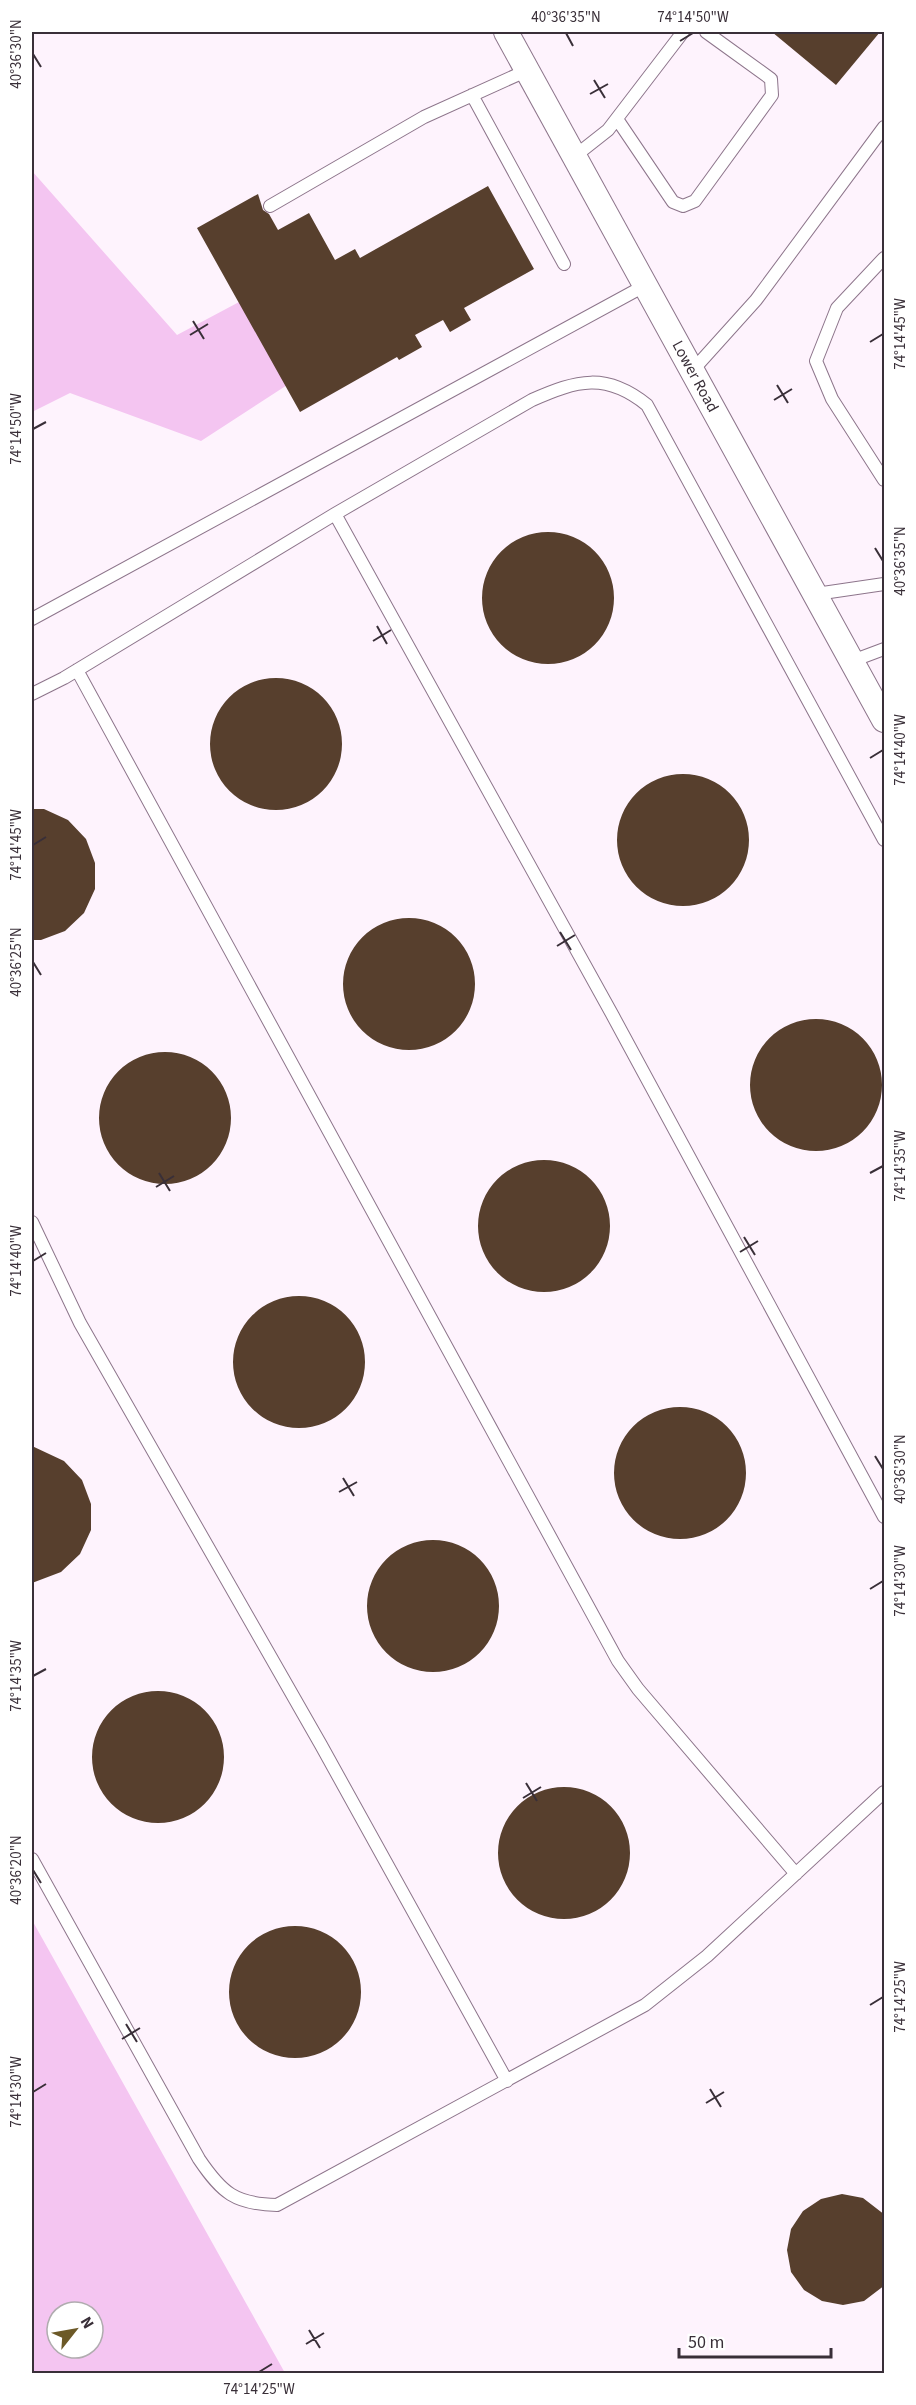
<svg xmlns="http://www.w3.org/2000/svg" width="916" height="2405" font-family="'Source Sans 3',sans-serif">
<style>
.green{fill:#f4c5f1;fill-rule:evenodd}
.building{fill:#573f2d}
.lines{fill:none;stroke-linecap:round;stroke-linejoin:round}
.service-casing{stroke:#8d758b;stroke-width:14}
.minor-casing{stroke:#8d758b;stroke-width:26}
.service{stroke:#fff;stroke-width:12}
.minor{stroke:#fff;stroke-width:24}
.ticks{fill:none;stroke:#392f38;stroke-width:2}
.labels{text-anchor:middle;dominant-baseline:central;stroke-width:6;stroke-linejoin:round;paint-order:stroke}
.street-label{font-size:16px;fill:#392f38;stroke:#fff}
.neatline{fill:none;stroke:#392f38;stroke-width:2}
.ticks-label{font-size:15px;text-anchor:middle;fill:#392f38}
</style>
<rect width="100%" height="100%" fill="#fef3fd"/>
<path class="green" d="M32 171 177 335 290 275 335 354 201 441 70 393 32 412Z
M32 1920 285 2373H32ZM57 2312H93V2348H57Z"/>
<path class="building" d="M772 32H880L836 85Z
M488 186 534 269 464 308 471 320 450 332 443 320 415 335 422 347 399 360 397 357 300 412 197 228 258 194 263 210 269 214 278 230 309 213 335 260 355 249 360 258Z
M482 598a66 66 0 1 1 132 0a66 66 0 1 1-132 0Z
M210 744a66 66 0 1 1 132 0a66 66 0 1 1-132 0Z
M617 840a66 66 0 1 1 132 0a66 66 0 1 1-132 0Z
M32 809H44L68 820 86 839 95 863V889L84 913 65 931 41 940H32Z
M343 984a66 66 0 1 1 132 0a66 66 0 1 1-132 0Z
M750 1085a66 66 0 1 1 132 0a66 66 0 1 1-132 0Z
M99 1118a66 66 0 1 1 132 0a66 66 0 1 1-132 0Z
M478 1226a66 66 0 1 1 132 0a66 66 0 1 1-132 0Z
M233 1362a66 66 0 1 1 132 0a66 66 0 1 1-132 0Z
M614 1473a66 66 0 1 1 132 0a66 66 0 1 1-132 0Z
M32 1446 64 1461 82 1480 91 1504V1530L80 1554 61 1572 32 1583Z
M367 1606a66 66 0 1 1 132 0a66 66 0 1 1-132 0Z
M92 1757a66 66 0 1 1 132 0a66 66 0 1 1-132 0Z
M498 1853a66 66 0 1 1 132 0a66 66 0 1 1-132 0Z
M229 1992a66 66 0 1 1 132 0a66 66 0 1 1-132 0Z
M842 2194 863 2198 885 2215V2285L864 2301 843 2305 822 2301 804 2290 791 2272 787 2250 791 2229 803 2211 821 2199Z"/>
<g class="lines">
<g class="service-casing">
<path id="service" d="M472 95 564 264
M617 119 673 202 683 206 695 201 772 95 771 79 706 32
M575 156 608 130 683 32
M270 206 424 117 528 70
M884 258 837 308 816 361 832 399 884 480
M693 370 756 300 884 127
M335 514 613 1016 884 1517
M816 594 884 584
M32 619 646 285
M852 661 884 649
M77 670 618 1661 638 1689 796 1874
M32 694 64 678 335 514 532 400C577 380 606 372 647 405L884 840
M32 1222 80 1323 321 1745 507 2081
M32 1859 199 2159C222 2193 235 2204 277 2205L645 2005 707 1956 884 1792"/>
</g>
<g class="minor-casing">
<g id="minor">
<path id="s1" d="M506 32 884 720"/>
</g>
</g>
<use href="#service" class="service"/>
<use href="#minor" class="minor"/>
</g>
<path class="ticks" d="M566 33 573 46M680 41 693 33M33 54 41 67M594 80 605 98M590 94 608 84M193 321 204 339M190 335 208 324M870 342 883 334M777 385 788 403M774 400 792 389M33 429 46 422M875 548 883 561M377 626 387 644M373 641 391 630M870 758 883 750M33 845 46 837M560 932 571 950M557 946 575 935M33 962 41 975M159 1173 170 1191M870 1173 883 1166M156 1187 174 1176M744 1237 755 1255M740 1252 758 1241M33 1261 46 1253M875 1456 883 1469M343 1478 354 1496M339 1492 357 1482M870 1589 883 1581M33 1676 46 1669M526 1783 537 1801M523 1798 541 1787M33 1870 41 1883M870 2005 883 1997M126 2024 137 2042M122 2039 140 2028M710 2089 721 2107M33 2092 46 2084M706 2103 724 2092M309 2330 320 2348M306 2344 324 2333M259 2372 272 2364"/>
<g class="labels">
<g class="street-label">
<text stroke="none"><textPath href="#s1" startOffset="393">Lower Road</textPath></text>
</g>
</g>
<rect width="916" height="2405" fill="none" stroke="#ffffff" stroke-width="66"/>
<g transform="translate(75 2330) rotate(59)"><circle r="28" fill="#ffffff" stroke="#b0acaf" stroke-width="1.5"/>
<path d="M0-4.5L10 22L0 15L-10 22Z" fill="#6c5927"/>
<text y="-9" font-size="16" font-weight="bold" text-anchor="middle" fill="#392f38">N</text>
</g>
<path d="M679 2348v9h152v-9" fill="none" stroke="#392f38" stroke-width="3"/>
<text x="688" y="2348" font-size="18" fill="#392f38" stroke="#ffffff" stroke-width="4.5" paint-order="stroke">50 m</text>
<rect x="33" y="33" width="850" height="2339" class="neatline"/>
<g class="ticks-label">
<text x="566" y="22">40°36'35"N</text>
<text x="693" y="22">74°14'50"W</text>
<text transform="translate(16 54) rotate(-90)" y="5">40°36'30"N</text>
<text transform="translate(900 334) rotate(-90)" y="5">74°14'45"W</text>
<text transform="translate(16 429) rotate(-90)" y="5">74°14'50"W</text>
<text transform="translate(900 561) rotate(-90)" y="5">40°36'35"N</text>
<text transform="translate(900 750) rotate(-90)" y="5">74°14'40"W</text>
<text transform="translate(16 845) rotate(-90)" y="5">74°14'45"W</text>
<text transform="translate(16 962) rotate(-90)" y="5">40°36'25"N</text>
<text transform="translate(900 1166) rotate(-90)" y="5">74°14'35"W</text>
<text transform="translate(16 1261) rotate(-90)" y="5">74°14'40"W</text>
<text transform="translate(900 1469) rotate(-90)" y="5">40°36'30"N</text>
<text transform="translate(900 1581) rotate(-90)" y="5">74°14'30"W</text>
<text transform="translate(16 1676) rotate(-90)" y="5">74°14'35"W</text>
<text transform="translate(16 1870) rotate(-90)" y="5">40°36'20"N</text>
<text transform="translate(900 1997) rotate(-90)" y="5">74°14'25"W</text>
<text transform="translate(16 2092) rotate(-90)" y="5">74°14'30"W</text>
<text x="259" y="2394">74°14'25"W</text>
</g>
</svg>
